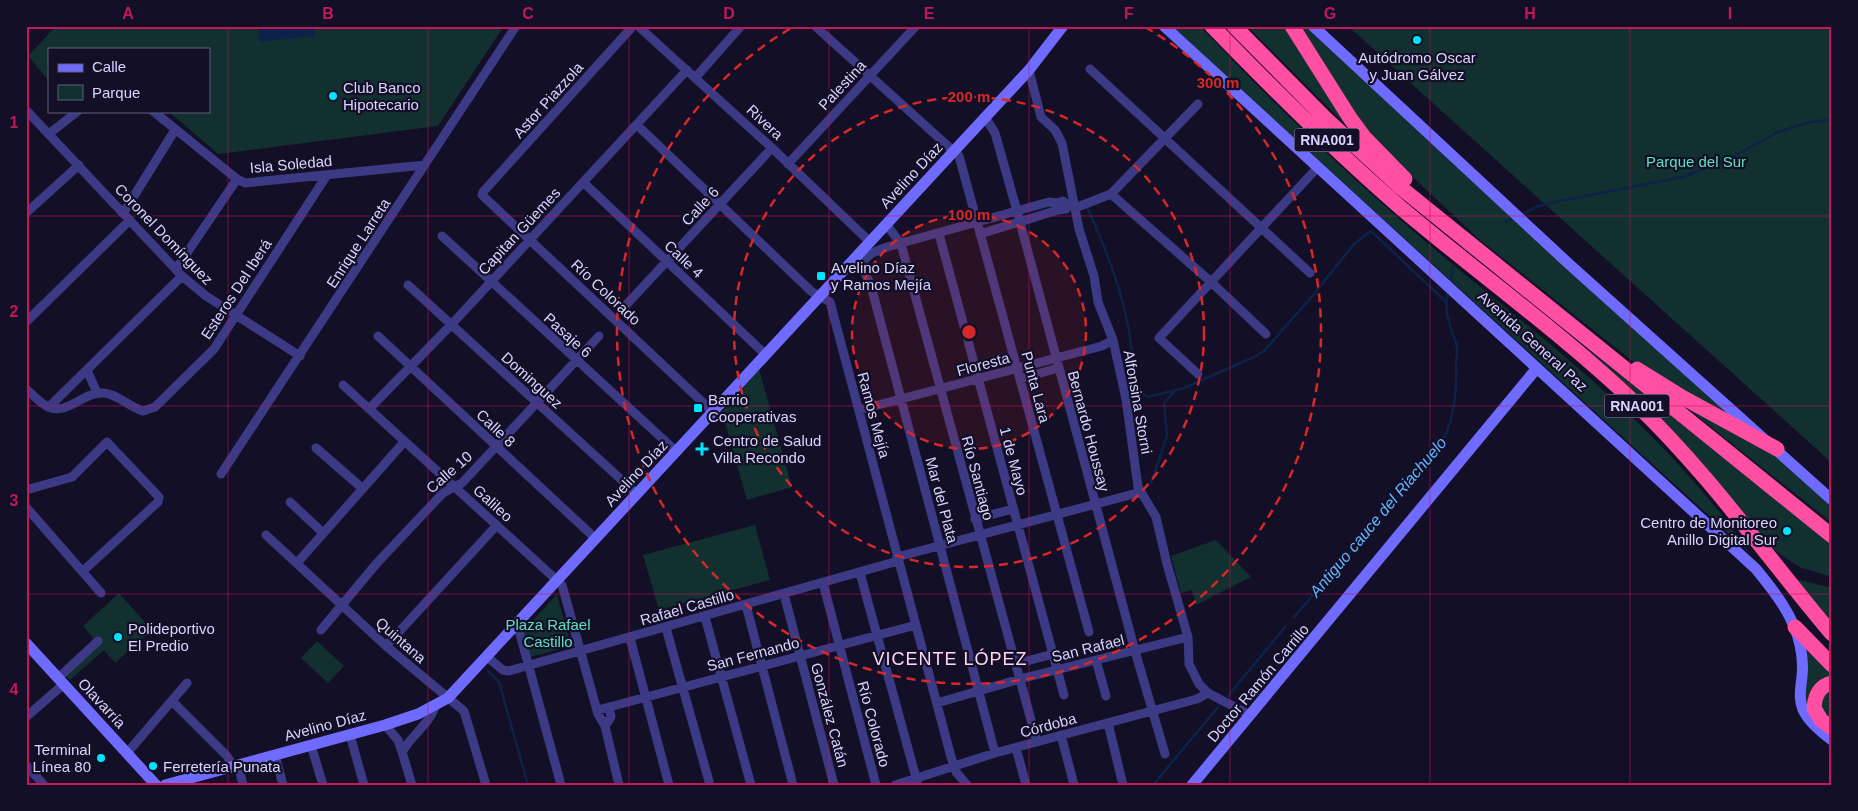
<svg xmlns="http://www.w3.org/2000/svg" width="1858" height="811" font-family="Arial,sans-serif">
<style>
.green{fill:#12302f}
.water{fill:#0c2248}
.lines{fill:none;stroke-linecap:round;stroke-linejoin:round}
.stream{stroke:#0c2248;stroke-width:2.5}
.street{stroke:#3d3a85;stroke-width:9}
.secondary{stroke:#6f6bff;stroke-width:11}
.highway{stroke:#ff4fa3;stroke-width:15}
.grid{fill:none;stroke:#c2185b;stroke-width:1;stroke-opacity:0.55}
.ring{fill:none;stroke:#d62828;stroke-width:2.5;stroke-dasharray:9 6}
.poi-dot{fill:#00e5ff;stroke:#130f26;stroke-width:2}
.labels{text-anchor:middle;dominant-baseline:central;stroke-width:4.5;stroke-linejoin:round;paint-order:stroke}
.shield{fill:#130f26;stroke:#9e99be;stroke-width:1}
.shield-label{font-size:14px;font-weight:bold;fill:#d9d4ff}
.poi-label{font-size:15px;fill:#d9d4ff;stroke:#130f26;text-anchor:start}
.street-label{font-size:15px;fill:#d9d4ff;stroke:#130f26}
.park-label{font-size:15px;fill:#5fe0c0;stroke:#130f26}
.water-label{font-size:16px;font-style:italic;fill:#62b6ff;stroke:#130f26}
.quarter-label{font-size:18px;letter-spacing:1px;fill:#ffd6f0;stroke:#130f26}
.centre{fill:#d62828;stroke:#130f26;stroke-width:2.5}
.ring-label{font-size:15px;text-anchor:middle;font-weight:bold;fill:#d62828;stroke:#130f26;stroke-width:4.5;stroke-linejoin:round;paint-order:stroke}
.neatline{fill:none;stroke:#c2185b;stroke-width:2}
.grid-label{font-size:16px;text-anchor:middle;font-weight:bold;fill:#c2185b}
</style>
<rect width="100%" height="100%" fill="#130f26"/>
<path class="green" d="M56 26H504L438 126 218 154 168 111H209V49H49V81L28 56Z
M1171 26H1200C1279 110 1362 189 1451 263 1561 353 1667 434 1750 553Z
M1247 26H1289L1354 133Z
M1297 26H1307L1738 421 1650 375 1480 240 1387 153 1356 116Z
M1348 26H1832V463L1415 87Z
M1570 335 1832 545V577L1799 567 1773 549 1681 440Z
M759 369 792 487 747 500 722 412Z
M1686 407 1776 457 1832 506V523Z
M755 525 770 580 659 610 643 555Z
M1216 540 1251 577 1196 605 1192 590 1181 593 1171 556Z
M1796 579 1832 588V623Z
M119 593 152 630 115 663 104 650 70 680 64 674 98 644 83 626Z
M557 594 571 646 530 657 524 630Z
M317 641 344 666 328 683 301 658Z
M1807 651 1832 673V677C1811 678 1809 693 1809 711 1796 691 1811 671 1807 651Z
M1832 689V722L1822 713 1820 699Z"/>
<path class="water" d="M258 26H314L315 36 259 42Z"/>
<g class="lines">
<path class="stream" d="M1087 207C1104 244 1119 281 1127 321 1132 343 1133 367 1137 390L1148 397 1184 388 1254 357 1265 350 1314 294 1354 244 1371 231 1446 302
M1521 215 1536 207 1554 202 1683 177 1731 158 1778 132 1806 123 1832 119
M1506 222 1513 218
M1450 283 1453 266
M1151 483 1167 436 1164 403 1174 392
M1294 617 1435 454C1454 426 1457 395 1456 362 1456 357 1458 351 1457 347 1451 325 1443 315 1448 291
M488 671 499 682 528 785
M1228 696 1285 627
M1153 785 1219 706"/>
<path class="street" d="M633 26 483 192 482 195 713 412
M638 26 772 148 870 242
M815 26 959 156 1089 632
M1090 69 1310 273
M1029 70 1041 117 1055 130 1062 143 1079 229 1094 276 1098 302 1113 340 1126 399 1138 487 1156 517 1167 564 1188 637 1189 664 1199 684 1208 693 1250 715
M696 77 741 26
M26 110 182 276 206 296 300 356
M153 111 237 179 245 183 425 165
M985 117 995 133 1017 211 1135 651 1165 754
M637 125 812 292 830 302 951 757 956 772 967 785
M50 133 78 111
M788 164 916 26
M583 182 766 355
M1111 194 1210 281 1266 334
M1075 208 1111 194 1198 104
M124 212 175 130
M26 213 79 165
M886 224 901 244 1037 742
M939 234 1064 695
M980 234 1058 210
M442 236 677 452
M853 260 864 271 871 286 995 753
M858 265 872 253 887 247 1049 202 1057 203 1063 201 1067 204 1066 209 1058 210 1057 203
M176 269 237 179
M408 285 637 494
M627 304 772 148
M26 322 130 220
M378 336 596 539
M87 370 97 393
M1198 374 1159 338 1318 167
M1020 379 1058 368
M343 385 562 585 598 714 605 726 619 785
M26 389C33 395 40 403 48 407 67 416 84 391 104 393 117 394 130 407 143 411L155 407 214 349 327 175
M49 407 182 276
M369 409 451 325 687 70
M859 410 1102 346 1113 340
M316 448 362 488
M221 474 516 26
M26 490 72 477 107 442 159 497 158 502 83 571
M290 502 322 532
M26 507 101 593
M975 519 1013 509
M266 535 386 646 464 711 486 785
M897 557 1141 492
M297 563 404 442
M860 573 918 785
M823 583 876 785
M784 594 834 785
M746 605 793 785
M705 617 751 785
M516 627 520 634 561 785
M666 628 710 785
M321 630 377 563 443 493 462 483 599 336
M630 638 669 785
M386 646 497 525
M487 657 503 670 509 671 898 561
M1096 660 1106 696
M1016 664 1053 654
M58 678 98 641
M173 702 227 756 233 766
M937 703 1020 679 1188 637
M598 710 916 625
M26 717 64 684
M1108 723 1123 785
M385 725 398 740 402 752
M605 726 611 717 609 707
M350 735 364 785
M1061 735 1074 785
M311 745 323 785
M1016 748 1026 785
M127 753 187 683
M275 755 283 785
M238 764 243 785
M26 765 44 785
M412 785 402 752C411 736 430 723 435 707
M895 785 995 753 1197 699 1208 693"/>
<path class="secondary" d="M1164 26 1756 569C1774 591 1794 616 1800 645 1811 692 1779 701 1832 740
M1313 26 1569 264 1832 500
M26 643 156 785
M165 785 385 725 418 714 448 698 1029 70 1063 26
M1192 785 1537 368"/>
<path class="highway" d="M1212 26C1273 89 1335 151 1401 208 1479 274 1563 334 1636 404 1709 474 1767 557 1832 634
M1234 26 1325 118 1400 187 1832 536
M1292 26 1350 118 1364 137 1405 179
M1637 369 1682 397 1777 449
M1795 627 1832 665
M1832 683C1819 686 1815 695 1814 708L1821 720 1832 728"/>
</g>
<path class="grid" d="M228 26V785M428 26V785M629 26V785M829 26V785M1029 26V785M1230 26V785M1430 26V785M1630 26V785M26 216H1832M26 406H1832M26 594H1832"/>
<circle cx="969" cy="332" r="117" fill="#d62828" fill-opacity=".12"/>
<g class="ring">
<circle cx="969" cy="332" r="117"/>
<circle cx="969" cy="332" r="235"/>
<path d="M1145 27A352 352 0 1 1 793 27"/>
</g>
<g class="poi-dot">
<circle cx="1417" cy="40" r="5"/>
<circle cx="333" cy="96" r="5"/>
<rect x="816" y="271" width="10" height="10" rx="2.5"/>
<rect x="693" y="403" width="10" height="10" rx="2.5"/>
<path d="M699.5 441.5h5v5h5v5h-5v5h-5v-5h-5v-5h5z"/>
<circle cx="1787" cy="531" r="5"/>
<circle cx="118" cy="637" r="5"/>
<circle cx="101" cy="758" r="5"/>
<circle cx="153" cy="766" r="5"/>
</g>
<g class="labels">
<g class="shield">
<rect x="1294.5" y="128.5" width="65" height="23" rx="4"/>
<rect x="1604.5" y="394.5" width="65" height="23" rx="4"/>
</g>
<g class="shield-label">
<text x="1327" y="140">RNA001</text>
<text x="1637" y="406">RNA001</text>
</g>
<g class="poi-label">
<text x="1417" y="57" text-anchor="middle">Autódromo Oscar<tspan x="1417" dy="17">y Juan Gálvez</tspan></text>
<text x="343" y="87">Club Banco<tspan x="343" dy="17">Hipotecario</tspan></text>
<text x="831" y="267">Avelino Díaz<tspan x="831" dy="17">y Ramos Mejía</tspan></text>
<text x="708" y="399">Barrio<tspan x="708" dy="17">Cooperativas</tspan></text>
<text x="713" y="440">Centro de Salud<tspan x="713" dy="17">Villa Recondo</tspan></text>
<text x="1777" y="522" text-anchor="end">Centro de Monitoreo<tspan x="1777" dy="17">Anillo Digital Sur</tspan></text>
<text x="128" y="628">Polideportivo<tspan x="128" dy="17">El Predio</tspan></text>
<text x="91" y="749" text-anchor="end">Terminal<tspan x="91" dy="17">Línea 80</tspan></text>
<text x="163" y="766">Ferretería Punata</text>
</g>
<g class="street-label">
<text transform="translate(842 85) rotate(-47)">Palestina</text>
<text transform="translate(548 100) rotate(-48)">Astor Piazzola</text>
<text transform="translate(765 122) rotate(43)">Rivera</text>
<text transform="translate(291 164) rotate(-5)">Isla Soledad</text>
<text transform="translate(911 175) rotate(-47)">Avelino Díaz</text>
<text transform="translate(700 206) rotate(-47)">Calle 6</text>
<text transform="translate(519 231) rotate(-47)">Capitan Güemes</text>
<text transform="translate(164 234) rotate(46)">Coronel Domínguez</text>
<text transform="translate(358 243) rotate(-57)">Enrique Larreta</text>
<text transform="translate(684 259) rotate(43)">Calle 4</text>
<text transform="translate(236 289) rotate(-57)">Esteros Del Iberá</text>
<text transform="translate(606 292) rotate(43)">Río Colorado</text>
<text transform="translate(568 335) rotate(42)">Pasaje 6</text>
<text transform="translate(1533 341) rotate(42)">Avenida General Paz</text>
<text transform="translate(983 364) rotate(-15)">Floresta</text>
<text transform="translate(532 380) rotate(42)">Dominguez</text>
<text transform="translate(1036 387) rotate(75)">Punta Lara</text>
<text transform="translate(1138 402) rotate(80)">Alfonsina Storni</text>
<text transform="translate(874 415) rotate(75)">Ramos Mejía</text>
<text transform="translate(496 428) rotate(43)">Calle 8</text>
<text transform="translate(1089 431) rotate(75)">Bernardo Houssay</text>
<text transform="translate(1014 461) rotate(75)">1 de Mayo</text>
<text transform="translate(449 472) rotate(-41)">Calle 10</text>
<text transform="translate(636 473) rotate(-47)">Avelino Díaz</text>
<text transform="translate(978 478) rotate(75)">Río Santiago</text>
<text transform="translate(942 500) rotate(75)">Mar del Plata</text>
<text transform="translate(493 503) rotate(42)">Galileo</text>
<text transform="translate(687 607) rotate(-16)">Rafael Castillo</text>
<text transform="translate(401 640) rotate(41)">Quintana</text>
<text transform="translate(1088 648) rotate(-14)">San Rafael</text>
<text transform="translate(753 654) rotate(-15)">San Fernando</text>
<text transform="translate(1258 683) rotate(-50)">Doctor Ramón Carrillo</text>
<text transform="translate(102 703) rotate(47)">Olavarría</text>
<text transform="translate(830 715) rotate(75)">González Catán</text>
<text transform="translate(874 724) rotate(75)">Río Colorado</text>
<text transform="translate(325 725) rotate(-15)">Avelino Díaz</text>
<text transform="translate(1048 725) rotate(-15)">Córdoba</text>
</g>
<g class="park-label">
<text x="1696" y="161">Parque del Sur</text>
<text x="548" y="624">Plaza Rafael<tspan x="548" dy="17">Castillo</tspan></text>
</g>
<g class="water-label">
<text transform="translate(1378 517) rotate(-50)">Antiguo cauce del Riachuelo</text>
</g>
<g class="quarter-label">
<text x="950" y="659">VICENTE LÓPEZ</text>
</g>
</g>
<circle cx="969" cy="332" r="8" class="centre"/>
<g class="ring-label">
<text x="1218" y="88">300 m</text>
<text x="969" y="102">200 m</text>
<text x="969" y="220">100 m</text>
</g>
<rect width="1858" height="811" fill="none" stroke="#130f26" stroke-width="55"/>
<rect x="48" y="48" width="162" height="65" fill="#130f26" stroke="#625e7d"/>
<rect x="58" y="64" width="25" height="8" fill="#6f6bff" stroke="#625e7d"/>
<text x="92" y="72" font-size="15" fill="#d9d4ff">Calle</text>
<rect x="58" y="85" width="25" height="15" fill="#12302f" stroke="#625e7d"/>
<text x="92" y="98" font-size="15" fill="#d9d4ff">Parque</text>
<rect x="28" y="28" width="1802" height="756" class="neatline"/>
<g class="grid-label">
<text x="128" y="19">A</text>
<text x="328" y="19">B</text>
<text x="528" y="19">C</text>
<text x="729" y="19">D</text>
<text x="929" y="19">E</text>
<text x="1129" y="19">F</text>
<text x="1330" y="19">G</text>
<text x="1530" y="19">H</text>
<text x="1730" y="19">I</text>
<text x="14" y="128">1</text>
<text x="14" y="317">2</text>
<text x="14" y="506">3</text>
<text x="14" y="695">4</text>
</g>
</svg>
